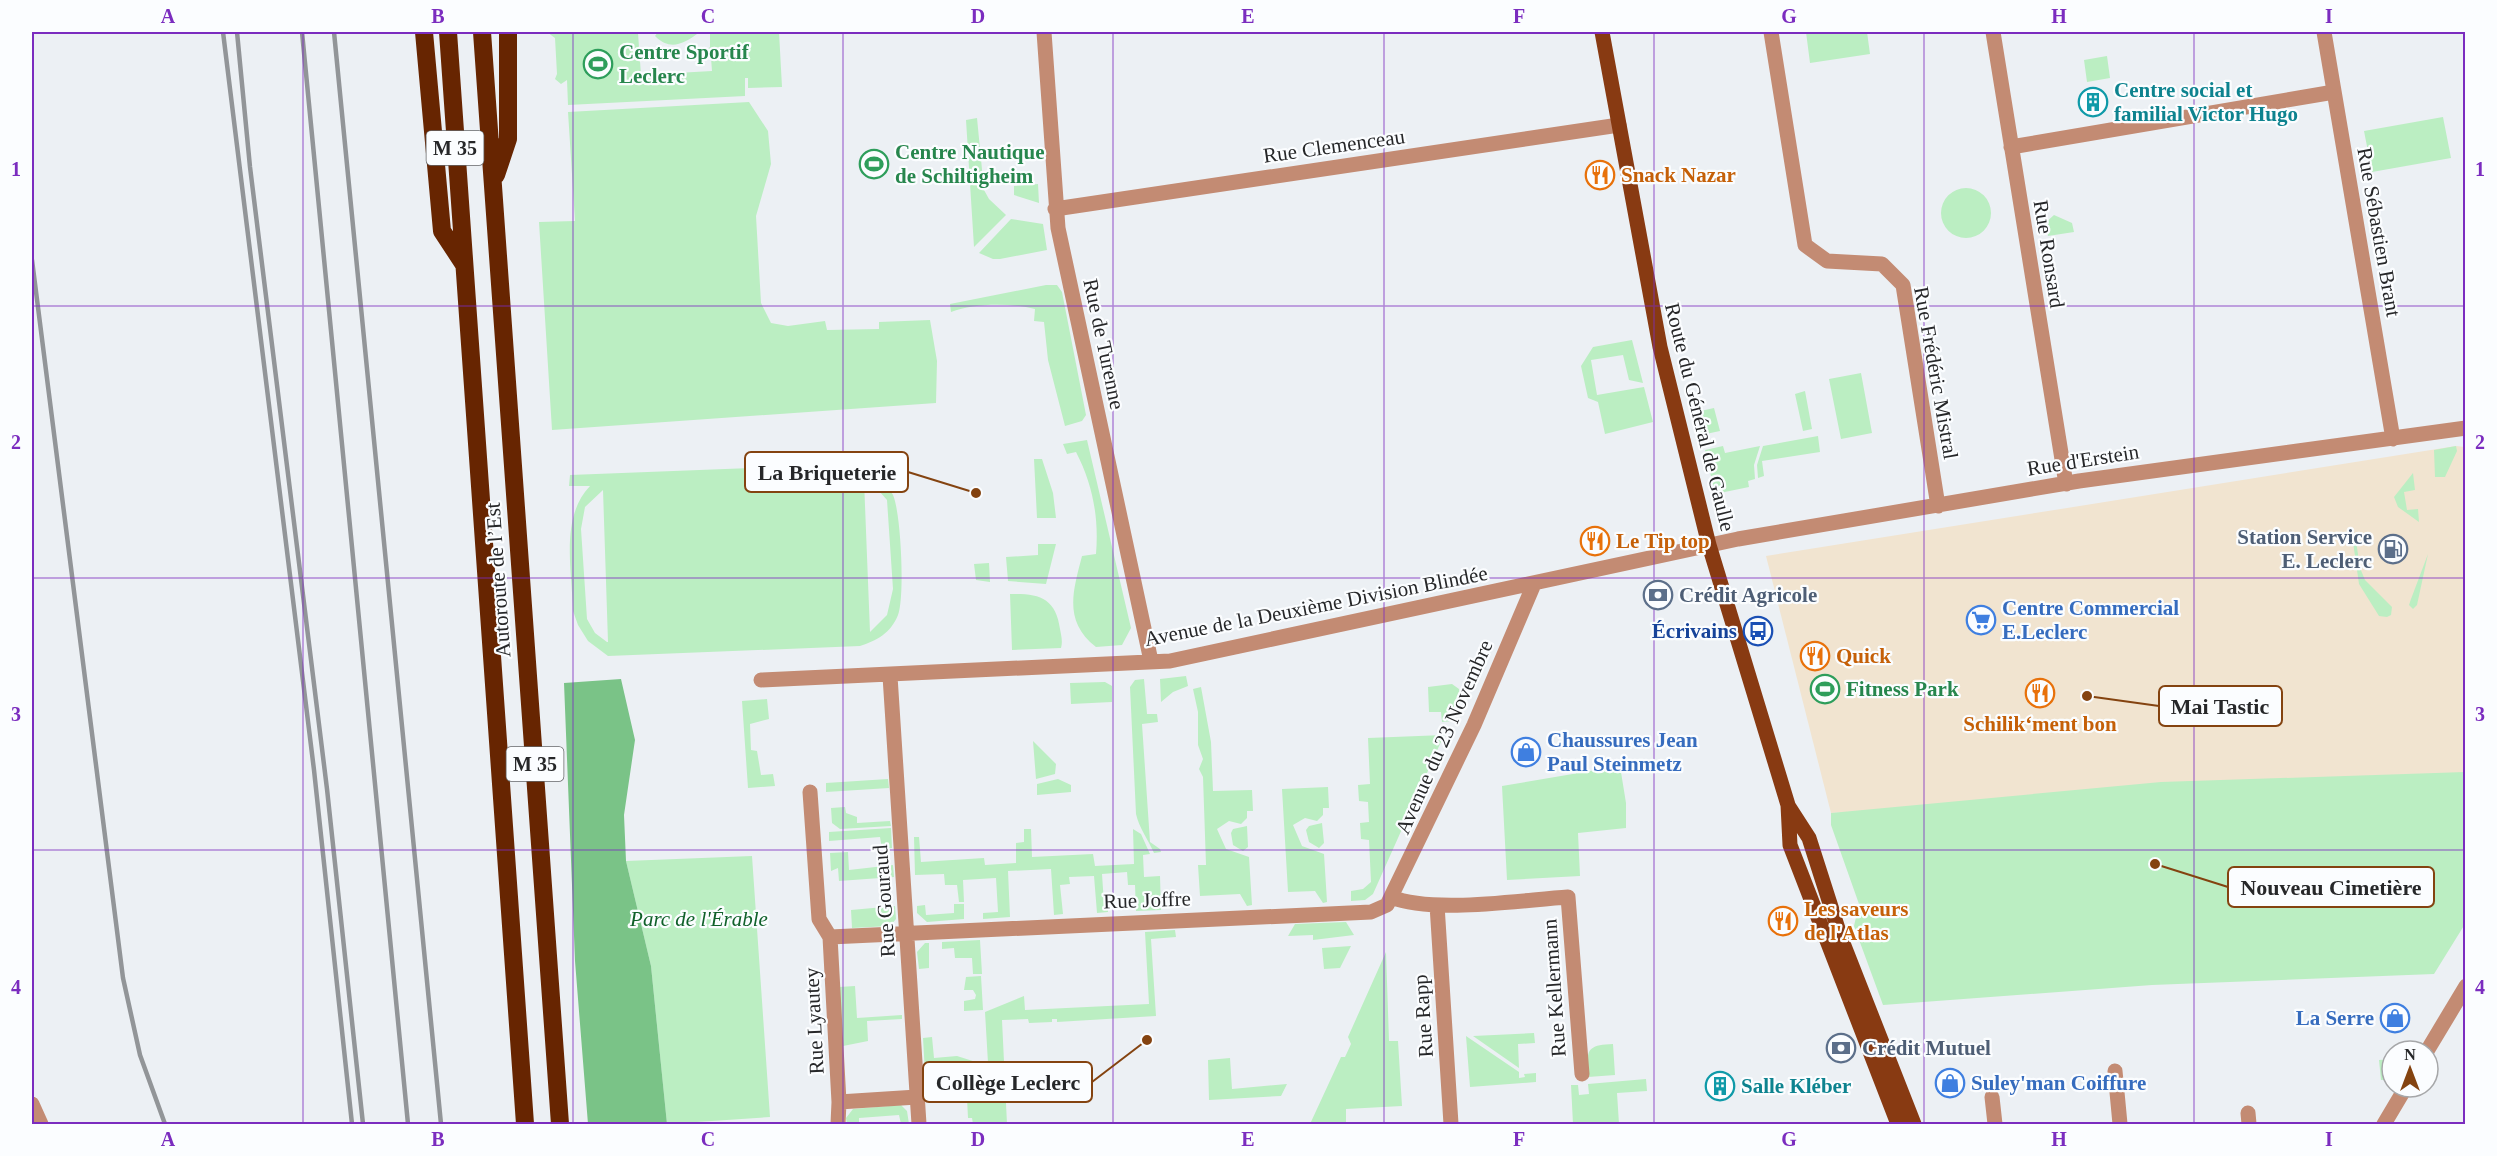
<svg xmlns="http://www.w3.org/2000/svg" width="2497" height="1156" viewBox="0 0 2497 1156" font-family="'Times New Roman',serif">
  <rect width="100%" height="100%" fill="#ecf0f4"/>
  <path fill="#f1e4d0" d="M2456 446 2465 447V774L1831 813 1766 556Z"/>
  <path fill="#bbeec2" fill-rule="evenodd" d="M547 32H652L638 33 641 75 712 71 711 58 704 53 710 47V32H779L782 87 748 88V78H745V96L568 105 567 80 561 84 555 79 557 74 555 38Z
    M658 32H697V34C683 44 670 51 655 36Z
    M1806 32H1867L1870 54 1810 63Z
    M2107 56 2110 78 2087 82 2084 60Z
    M749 102 768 131 771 164 756 216 761 303 771 323 788 326 825 321 827 330 879 329V322L930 320 937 361 936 403 552 430 539 222 575 221 568 112Z
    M2443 117 2451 158 2372 172 2364 131Z
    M977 118 984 190 989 199 1006 215 974 247 966 120Z
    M1038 184 1039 203 1014 195V186Z
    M1941 213a25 25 0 1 1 50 0a25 25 0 1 1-50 0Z
    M2054 215 2072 223 2074 232 2048 236 2045 223Z
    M1011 219 1043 224 1047 250 1000 259H993L979 253Z
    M1046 285H1057L1062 292 1086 415 1082 421 1065 426 1048 360 1044 322 1034 321 1035 309C1010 303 975 303 951 312L950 304Z
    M1632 340 1643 383 1629 380 1623 355 1591 360 1597 395 1644 387 1653 422 1605 434 1598 402 1588 398 1581 366 1593 347Z
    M1861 373 1872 433 1841 439 1829 379Z
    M1805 391 1812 429 1803 431 1795 394Z
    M1714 408 1720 431 1701 435 1696 412Z
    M1818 436 1820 452 1762 461 1764 476 1758 478 1757 465 1763 446Z
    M1087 440 1131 628 1122 645 1096 647C1063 621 1073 591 1082 556L1096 554C1099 518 1093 485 1076 452L1067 454 1063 444Z
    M1723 446 1725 453 1760 446 1754 465 1755 479 1748 481 1749 487 1715 494 1705 450Z
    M2456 446 2457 451 2445 477H2435L2434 450Z
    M1034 459H1042L1053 493 1056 518H1037Z
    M901 462V473L874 474C881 480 889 487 893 495 901 513 905 597 898 615 891 633 876 641 860 646L608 656 588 641 578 625 573 611C572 570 560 517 590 486H569L570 475ZM864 480 872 483 887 500 893 589 887 615 870 632ZM603 490 608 642H607L595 633 587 619 581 529 585 507Z
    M2413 473 2415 490 2404 492 2407 510 2418 509 2419 522 2398 507 2394 497Z
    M2356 541 2360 568 2365 580 2392 607 2391 615 2387 617 2379 616 2359 584 2353 542Z
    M1038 544H1056L1046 584 1008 581 1006 557 1038 555Z
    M2428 554 2417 605 2413 609 2409 605 2411 599Z
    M989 563 990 582 976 580 974 564Z
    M1010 594C1039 593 1056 598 1060 629 1061 635 1063 641 1061 648L1012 650Z
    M1186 676 1188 686 1173 692 1161 702 1160 679Z
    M1144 679 1147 714H1157L1158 722 1142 724 1150 842 1160 849 1161 852 1154 853C1148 839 1139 828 1136 814L1130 687 1135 680Z
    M1105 682 1112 686V702L1071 704 1070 683Z
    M1452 684 1459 689 1462 698 1452 721 1442 722 1441 712H1429L1428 687Z
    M1201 687 1211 742 1213 791 1252 790 1253 811H1247V818L1241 824 1229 821 1217 829 1226 849 1249 857 1252 905 1247 906 1240 894 1200 896 1198 865H1206L1203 777 1199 769 1203 759 1198 745V712L1193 689Z
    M767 699 769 719 750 724 751 750 757 751 761 775 773 774 775 786 748 788 742 701Z
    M1444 735 1373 894 1365 900 1351 901V891L1363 889 1371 882 1369 840 1361 839 1360 823 1369 822 1368 802 1359 801 1358 785 1370 784 1368 738Z
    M1033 741 1056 764 1055 774 1036 779Z
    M1620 766 1626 803V828L1578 833 1580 876 1507 880 1502 786Z
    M2465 772V924L2434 974 2152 985 1883 1005 1854 926 1859 904 1831 825V813L2161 782Z
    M888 779 889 788 826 792V783Z
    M1058 779 1071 785V792L1037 795V784Z
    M1328 787 1329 808H1323V815L1317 821 1305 818 1293 825 1302 846 1324 854 1327 902 1323 903 1315 891 1288 892 1282 789Z
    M845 807 846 813 857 817V823L890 821 891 826 840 829 832 823 831 808Z
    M1322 823 1324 843 1319 848 1309 842 1306 830 1309 826Z
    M1247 826 1248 847 1243 851 1233 845 1231 833 1233 829Z
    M891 828 892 848 882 849 880 837 829 841V832Z
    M1024 829H1031L1032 857 1093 854 1095 866 1134 864 1133 829 1141 834 1150 854 1143 855 1144 877 1160 876 1161 910 1136 911 1135 885H1128L1127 872 1102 874 1104 904H1108V912L1097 913 1094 876 1069 877 1070 884 1060 885 1063 914 1054 915 1051 869 1008 871 1010 917 983 919V913L998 912 996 878 963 880 964 902H959L957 885H945L944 874 915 875 914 837H919L921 862 984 858 985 865 1016 863V843L1024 842Z
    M848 852 849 870 893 865 894 877 839 881 838 868 831 871 830 853Z
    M752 856 770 1117 667 1124 651 966 626 861Z
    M954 904H964V919L927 922 917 913V906L925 905 926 915 954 913Z
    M895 906 896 919 890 926 852 928 851 910Z
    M1346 922 1354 935 1313 940V935L1288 936 1295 924Z
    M1175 930 1176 937 1151 939 1156 1016 1057 1022V1019H1052V1022L1029 1023 1028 1019 1002 1020 1007 1124H973L972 1118H968L967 1098H970V1088L926 1091 923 1038 932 1037 934 1058 957 1056 979 1063H988L985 1012 1024 996 1025 1010 1149 1004 1145 932Z
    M980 940 982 974H973L972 958H955L954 948 942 949V942Z
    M925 943H929V968L919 969 917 952Z
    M1351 946 1340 968 1324 969 1322 948Z
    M1386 952 1389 1041H1398L1402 1106 1346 1109V1122L1310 1124 1341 1057H1345L1351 1044 1348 1037Z
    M981 976 983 1010 964 1011V1001L975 999 976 995 973 990H964L966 977Z
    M855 986 857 1018 902 1015V1019L867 1021 868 1041 843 1046 839 987Z
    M1534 1033 1535 1043 1518 1044 1519 1068 1473 1036Z
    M1466 1036 1519 1072V1078L1525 1077 1524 1074 1536 1073V1082L1470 1087Z
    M1613 1044 1615 1075 1588 1077C1587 1051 1585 1045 1613 1044Z
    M1230 1058 1232 1089 1287 1084 1281 1096 1209 1100 1208 1060Z
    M2392 1059V1079L2381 1080 2379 1060Z
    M1646 1079 1647 1091 1617 1093 1619 1124H1573L1571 1085H1578L1579 1095 1589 1094 1588 1084Z
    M901 1105 907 1111 909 1124H901L899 1115 859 1118V1124H847L846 1118 853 1109Z"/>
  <path fill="#7ac387" d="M621 679 635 740 624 815 626 861 651 966 667 1124H588L575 961 564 683Z"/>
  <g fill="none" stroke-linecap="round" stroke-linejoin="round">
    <path stroke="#c38b73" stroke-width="15" d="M1044 32 1058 228 1151 661
      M1771 32 1805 245 1827 261 1882 264 1903 285 1938 506
      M1993 32 2066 484
      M2324 32 2393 439
      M2011 147 2334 92
      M1055 209 1619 125
      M890 676 919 1124
      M761 680 1170 661 1738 539 2079 481 2466 428
      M810 792 819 919 830 937
      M1391 897C1433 914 1521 900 1568 897L1582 1074
      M1437 905 1451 1124
      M2427 1051 2466 986
      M2115 1071 2120 1124
      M917 1097 839 1102 830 937 1371 912 1387 905 1474 725 1534 584
      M1992 1097 1995 1124
      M32 1104 41 1124
      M2248 1113 2249 1124
      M838 1124 839 1102
      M2384 1124 2406 1087"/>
    <path stroke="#883a12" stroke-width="15" d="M1602 32 1660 347 1709 545 1788 805 1790 845 1898 1124
      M1789 807 1809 838 1841 938 1914 1124"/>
    <path stroke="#672501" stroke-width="18" d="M424 32 442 231 463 263
      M448 32 525 1124
      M482 32 560 1124
      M496 175 508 139V32"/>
    <path stroke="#929598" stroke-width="4.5" d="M223 32 314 770 352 1124
      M237 32 250 167 327 789 363 1124
      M302 32 408 1124
      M334 32 441 1124
      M32 260 123 978 140 1055 165 1124"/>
  </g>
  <path fill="none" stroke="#7b2cbf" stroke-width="1.5" stroke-opacity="0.55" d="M303 32V1124M573 32V1124M843 32V1124M1113 32V1124M1384 32V1124M1654 32V1124M1924 32V1124M2194 32V1124M32 306H2466M32 578H2466M32 850H2466"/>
  <defs>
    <g id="stadium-ring" transform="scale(1.5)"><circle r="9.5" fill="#fbfdff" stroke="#2e9e5b" stroke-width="1.5"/><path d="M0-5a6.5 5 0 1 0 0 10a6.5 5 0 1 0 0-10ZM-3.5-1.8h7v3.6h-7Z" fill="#2e9e5b"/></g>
    <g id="building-ring" transform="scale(1.5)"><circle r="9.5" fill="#fbfdff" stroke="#0f9aa8" stroke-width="1.5"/><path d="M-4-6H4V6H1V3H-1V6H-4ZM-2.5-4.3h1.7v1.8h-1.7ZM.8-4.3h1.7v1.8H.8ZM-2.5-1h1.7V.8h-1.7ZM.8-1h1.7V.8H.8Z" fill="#0f9aa8"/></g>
    <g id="restaurant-ring" transform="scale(1.5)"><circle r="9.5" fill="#fbfdff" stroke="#e8710a" stroke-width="1.5"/><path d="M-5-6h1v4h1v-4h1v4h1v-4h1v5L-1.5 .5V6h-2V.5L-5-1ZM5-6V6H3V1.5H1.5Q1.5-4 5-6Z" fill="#e8710a"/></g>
    <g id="fuel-ring" transform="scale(1.5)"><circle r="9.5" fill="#fbfdff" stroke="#5c6f8a" stroke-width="1.5"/><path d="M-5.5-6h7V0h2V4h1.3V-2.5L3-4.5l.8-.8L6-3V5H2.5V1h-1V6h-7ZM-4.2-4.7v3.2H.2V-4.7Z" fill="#5c6f8a"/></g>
    <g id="bank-ring" transform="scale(1.5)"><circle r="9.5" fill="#fbfdff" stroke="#5c6f8a" stroke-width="1.5"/><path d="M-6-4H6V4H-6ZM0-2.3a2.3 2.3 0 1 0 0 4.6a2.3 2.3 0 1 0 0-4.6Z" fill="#5c6f8a"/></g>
    <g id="supermarket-ring" transform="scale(1.5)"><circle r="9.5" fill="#fbfdff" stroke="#3f7fe0" stroke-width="1.5"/><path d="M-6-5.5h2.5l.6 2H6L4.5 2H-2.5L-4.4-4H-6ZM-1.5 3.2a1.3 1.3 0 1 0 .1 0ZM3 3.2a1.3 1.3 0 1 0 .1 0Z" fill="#3f7fe0"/></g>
    <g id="bus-ring" transform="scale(1.5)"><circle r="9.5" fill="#fbfdff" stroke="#1a4fb4" stroke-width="1.5"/><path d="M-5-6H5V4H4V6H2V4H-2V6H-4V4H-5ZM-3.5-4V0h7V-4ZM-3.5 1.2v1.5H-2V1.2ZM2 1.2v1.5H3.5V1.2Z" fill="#1a4fb4"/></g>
    <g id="shop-ring" transform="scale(1.5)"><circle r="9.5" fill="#fbfdff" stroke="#3f7fe0" stroke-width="1.5"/><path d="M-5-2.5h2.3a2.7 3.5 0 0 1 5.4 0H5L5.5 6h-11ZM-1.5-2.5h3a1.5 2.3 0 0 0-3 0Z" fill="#3f7fe0"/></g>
  </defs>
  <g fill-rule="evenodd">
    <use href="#stadium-ring" x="598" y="64"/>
    <use href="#building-ring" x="2093" y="102"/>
    <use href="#stadium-ring" x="874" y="164"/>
    <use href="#restaurant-ring" x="1600" y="175"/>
    <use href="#restaurant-ring" x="1595" y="541"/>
    <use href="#fuel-ring" x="2393" y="549"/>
    <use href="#bank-ring" x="1658" y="595"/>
    <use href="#supermarket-ring" x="1981" y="620"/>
    <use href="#bus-ring" x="1758" y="631"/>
    <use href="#restaurant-ring" x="1815" y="656"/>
    <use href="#stadium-ring" x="1825" y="689"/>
    <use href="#restaurant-ring" x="2040" y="693"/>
    <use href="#shop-ring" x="1526" y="752"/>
    <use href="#restaurant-ring" x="1783" y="921"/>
    <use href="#shop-ring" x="2395" y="1018"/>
    <use href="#bank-ring" x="1841" y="1048"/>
    <use href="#shop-ring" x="1950" y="1083"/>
    <use href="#building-ring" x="1720" y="1086"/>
  </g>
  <g text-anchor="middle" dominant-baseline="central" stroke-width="4.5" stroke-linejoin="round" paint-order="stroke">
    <g fill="#fbfdff" stroke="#666769" stroke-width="1.5">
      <rect x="426.5" y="131" width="57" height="34" rx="4.5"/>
      <rect x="506.5" y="747" width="57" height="34" rx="4.5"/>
    </g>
    <g font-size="20" font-weight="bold" fill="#262729">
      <text x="455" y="148">M 35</text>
      <text x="535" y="764">M 35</text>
    </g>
    <g font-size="21" font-weight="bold" fill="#27864d" stroke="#fbfdff" text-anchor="start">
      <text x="619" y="52">Centre Sportif<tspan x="619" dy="24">Leclerc</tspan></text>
      <text x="895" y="152">Centre Nautique<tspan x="895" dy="24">de Schiltigheim</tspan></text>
      <text x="1846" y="689">Fitness Park</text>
    </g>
    <g font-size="21" font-weight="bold" fill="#0d838f" stroke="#fbfdff" text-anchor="start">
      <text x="2114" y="90">Centre social et<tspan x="2114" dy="24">familial Victor Hugo</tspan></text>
      <text x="1741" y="1086">Salle Kléber</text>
    </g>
    <g font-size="21" fill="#262729" stroke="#fbfdff">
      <text transform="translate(1334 146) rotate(-8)">Rue Clemenceau</text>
      <text transform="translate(2379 232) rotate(80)">Rue Sébastien Brant</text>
      <text transform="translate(2049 254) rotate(81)">Rue Ronsard</text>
      <text transform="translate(1104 344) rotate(78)">Rue de Turenne</text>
      <text transform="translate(1936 373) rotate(80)">Rue Frédéric Mistral</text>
      <text transform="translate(1700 417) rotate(76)">Route du Général de Gaulle</text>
      <text transform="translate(2083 460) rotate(-9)">Rue d'Erstein</text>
      <text transform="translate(498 580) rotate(-94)">Autoroute de l’Est</text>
      <text transform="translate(1316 606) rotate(-11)">Avenue de la Deuxième Division Blindée</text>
      <text transform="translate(1444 737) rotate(-66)">Avenue du 23 Novembre</text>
      <text transform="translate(1147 900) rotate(-2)">Rue Joffre</text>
      <text transform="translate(884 901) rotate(-94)">Rue Gouraud</text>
      <text transform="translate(1554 988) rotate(-94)">Rue Kellermann</text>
      <text transform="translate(1423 1016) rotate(-94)">Rue Rapp</text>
      <text transform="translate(814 1021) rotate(-93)">Rue Lyautey</text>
    </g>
    <g font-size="21" font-weight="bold" fill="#c56008" stroke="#fbfdff" text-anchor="start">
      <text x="1621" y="175">Snack Nazar</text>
      <text x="1616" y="541">Le Tip top</text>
      <text x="1836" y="656">Quick</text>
      <text x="2040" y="724" text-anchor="middle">Schilik‘ment bon</text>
      <text x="1804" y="909">Les saveurs<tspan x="1804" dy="24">de l'Atlas</tspan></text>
    </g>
    <g font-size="21" font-weight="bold" fill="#4e5e75" stroke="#fbfdff" text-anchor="start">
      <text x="2372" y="537" text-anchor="end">Station Service<tspan x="2372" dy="24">E. Leclerc</tspan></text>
      <text x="1679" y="595">Crédit Agricole</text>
      <text x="1862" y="1048">Crédit Mutuel</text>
    </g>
    <g font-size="21" font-weight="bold" fill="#366cbe" stroke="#fbfdff" text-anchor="start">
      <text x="2002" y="608">Centre Commercial<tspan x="2002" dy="24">E.Leclerc</tspan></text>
      <text x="1547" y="740">Chaussures Jean<tspan x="1547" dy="24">Paul Steinmetz</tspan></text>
      <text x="2374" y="1018" text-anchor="end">La Serre</text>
      <text x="1971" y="1083">Suley'man Coiffure</text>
    </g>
    <g font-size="21" font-weight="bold" fill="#164399" stroke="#fbfdff" text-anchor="end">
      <text x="1737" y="631">Écrivains</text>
    </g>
    <g font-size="21" font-style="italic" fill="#10612a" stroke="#fbfdff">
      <text x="699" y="919">Parc de l'Érable</text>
    </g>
  </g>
  <path fill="none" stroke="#844310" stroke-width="2" d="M976 493L908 472M2087 696L2159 706M2155 864L2228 887M1147 1040L1092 1082"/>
  <g fill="#844310" stroke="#fbfdff" stroke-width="2">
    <circle cx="976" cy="493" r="6"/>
    <circle cx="2087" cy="696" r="6"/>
    <circle cx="2155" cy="864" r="6"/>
    <circle cx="1147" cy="1040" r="6"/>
  </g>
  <g fill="#fbfdff" stroke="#844310" stroke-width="2">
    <rect x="745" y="452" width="163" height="40" rx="6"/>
    <rect x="2159" y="686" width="123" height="40" rx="6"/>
    <rect x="2228" y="867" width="206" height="40" rx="6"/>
    <rect x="923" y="1062" width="169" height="40" rx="6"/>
  </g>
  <g font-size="22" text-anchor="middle" font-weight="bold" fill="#262729">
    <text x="827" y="480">La Briqueterie</text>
    <text x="2220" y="714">Mai Tastic</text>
    <text x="2331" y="895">Nouveau Cimetière</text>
    <text x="1008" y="1090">Collège Leclerc</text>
  </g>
  <rect width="2497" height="1156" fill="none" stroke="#fbfdff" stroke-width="66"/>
  <g transform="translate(2410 1069)"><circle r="28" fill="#fbfdff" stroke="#a6a7a9" stroke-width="1.5"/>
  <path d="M0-4.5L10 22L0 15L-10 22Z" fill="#844310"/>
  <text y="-9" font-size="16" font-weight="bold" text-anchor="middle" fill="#262729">N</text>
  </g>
  <rect x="33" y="33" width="2431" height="1090" fill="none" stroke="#7b2cbf" stroke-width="2"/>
  <g font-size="20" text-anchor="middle" font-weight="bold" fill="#7b2cbf">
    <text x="168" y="23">A</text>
    <text x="438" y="23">B</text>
    <text x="708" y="23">C</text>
    <text x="978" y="23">D</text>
    <text x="1248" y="23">E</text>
    <text x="1519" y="23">F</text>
    <text x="1789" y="23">G</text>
    <text x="2059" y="23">H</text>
    <text x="2329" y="23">I</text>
    <text x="16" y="176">1</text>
    <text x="2480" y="176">1</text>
    <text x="16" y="449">2</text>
    <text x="2480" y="449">2</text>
    <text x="16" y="721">3</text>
    <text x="2480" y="721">3</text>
    <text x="16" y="994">4</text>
    <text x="2480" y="994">4</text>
    <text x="168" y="1146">A</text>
    <text x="438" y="1146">B</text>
    <text x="708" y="1146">C</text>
    <text x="978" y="1146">D</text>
    <text x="1248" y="1146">E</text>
    <text x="1519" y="1146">F</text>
    <text x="1789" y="1146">G</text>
    <text x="2059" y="1146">H</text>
    <text x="2329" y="1146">I</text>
  </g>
</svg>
